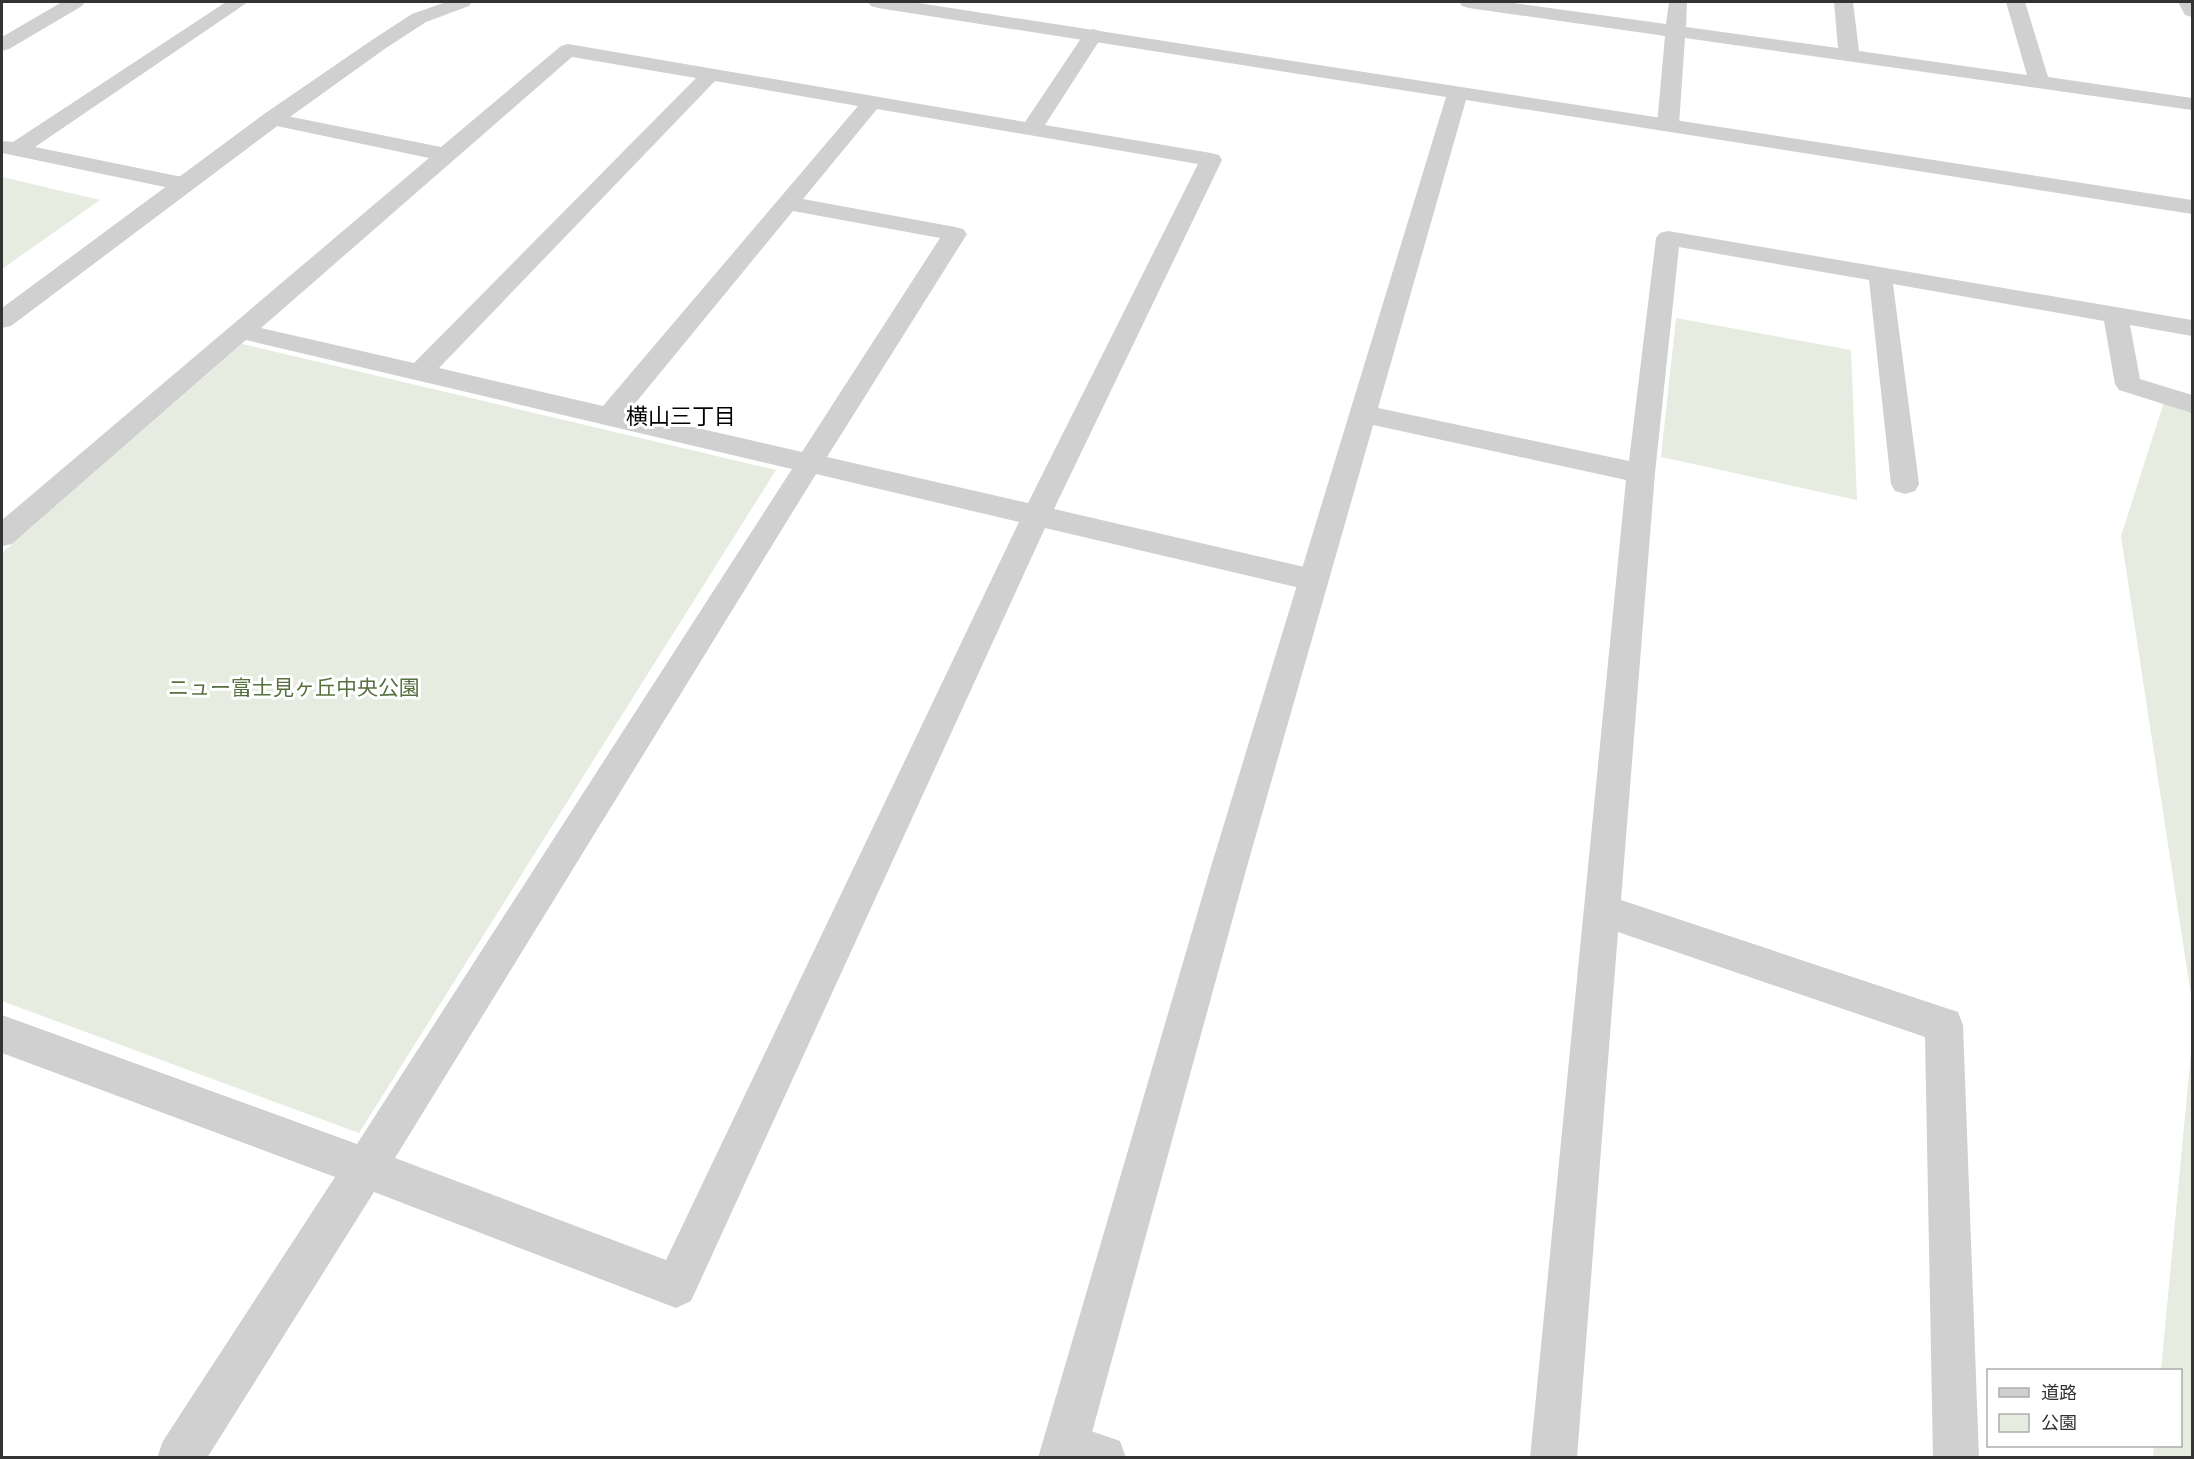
<svg xmlns="http://www.w3.org/2000/svg" width="2194" height="1459" viewBox="0 0 2194 1459" font-family="'Golos Text','Noto Sans JP',sans-serif">
  <rect width="100%" height="100%" fill="#fff"/>
  <path fill="#e6ecdf" d="M2 177 100 200 2 269Z
    M1676 318 1851 350 1857 500 1661 457Z
    M242 344 776 470 359 1133 2 1001V553Z
    M2164 402 2192 404V1002L2121 536Z
    M2192 1042V1457H2153L2154 1446H2180V1370H2161Z"/>
  <g fill="none" stroke-linecap="round" stroke-linejoin="round">
    <path fill="#d0d0d0" fill-rule="evenodd" d="M62 2H85L82 6 9 49 2 51V37Z
      M226 2H248L35 147 192 179 195 184 192 189 184 191 2 153V141L13 142Z
      M1459 2H1506L1666 24 1669 2H1687L1686 27 1838 48 1834 2H1853L1859 51 2027 75 2006 2H2025L2048 77 2192 98V110L1685 38 1679 125 1676 130 1668 131 1660 130 1657 125 1665 36 1469 8 1462 6Z
      M2178 2H2192V17L2185 15Z
      M1093 29 1100 31 1103 35 1045 125 1211 153 1219 155 1222 160 1054 509 1313 569 1324 572 1328 580 1324 588 1313 591 1045 528 691 1301 676 1308 374 1192 207 1458H157L163 1441 335 1177 2 1053V1015L357 1144 792 469 246 340 12 544 2 546V520L429 158 272 125 264 124 261 119 264 114 272 113 441 147 561 46 568 44 1025 122 1086 31ZM572 57 696 78 414 363 261 328ZM715 81 858 106 603 406 439 368ZM877 109 1198 164 1028 503 827 457 967 234 963 229 955 227 803 199ZM793 211 940 238 802 452 628 412ZM816 474 1019 522 666 1260 395 1158Z
      M1668 231 2192 320V336L2130 325 2140 379 2192 395V413L2119 390 2115 384 2104 321 1893 284 1919 484 1915 491 1905 494 1895 491 1891 484 1869 280 1679 247 1655 473 1621 900 1958 1012 1963 1025 1979 1458H1933L1925 1037 1618 932 1577 1458H1530L1626 480 1364 423 1354 420 1351 414 1354 408 1364 405 1629 461 1656 238 1660 233Z
      M1065 1422 1120 1441 1126 1458H1047L1042 1445 1048 1428Z"/>
    <path fill="#d0d0d0" fill-rule="evenodd" d="M446 2H472L469 6 426 22 386 48 280 124 11 326 2 328V308L264 114 372 40 412 14Z
      M868 2H912L2192 200V214L1466 100 1246 870 1085 1458H1038L1210 870 1446 97 878 8 871 6Z"/>
  </g>
  <g text-anchor="middle" dominant-baseline="central" stroke-width="6" stroke-linejoin="round" paint-order="stroke">
    <g font-size="21" fill="#56703f" stroke="#fff">
      <text x="294" y="687">ニュー富士見ヶ丘中央公園</text>
    </g>
    <g font-size="22" fill="#000" stroke="#fff">
      <text x="681" y="415">横山三丁目</text>
    </g>
  </g>
  <rect width="2194" height="1459" fill="none" stroke="#333333" stroke-width="6"/>
  <rect x="1987" y="1369" width="195" height="78" fill="#ffffff" stroke="#adadad" stroke-width="1.5"/>
  <rect x="1999" y="1388" width="30" height="9" fill="#d0d0d0" stroke="#adadad" stroke-width="1.5"/>
  <text x="2041" y="1399" font-size="18" fill="#333333">道路</text>
  <rect x="1999" y="1414" width="30" height="18" fill="#e6ecdf" stroke="#adadad" stroke-width="1.5"/>
  <text x="2041" y="1429" font-size="18" fill="#333333">公園</text>
</svg>
